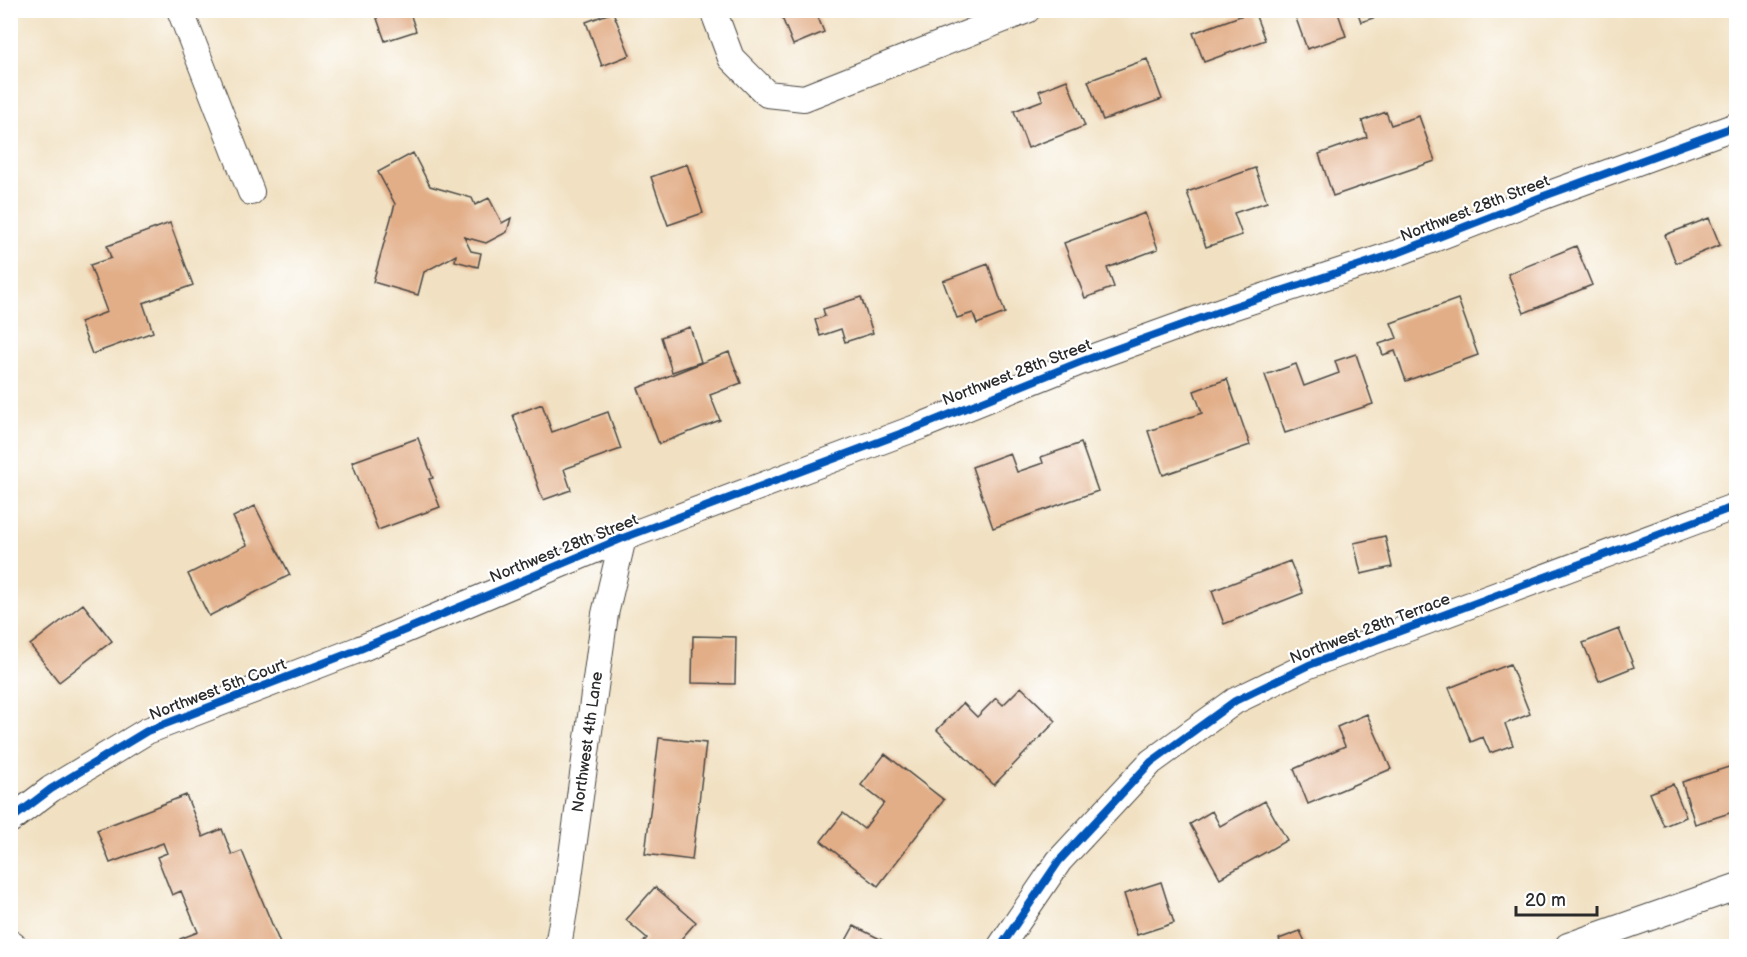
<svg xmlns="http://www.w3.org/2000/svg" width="1747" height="957" viewBox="0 0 1747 957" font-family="'Balsamiq Sans',sans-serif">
  <rect width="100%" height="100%" fill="#fff"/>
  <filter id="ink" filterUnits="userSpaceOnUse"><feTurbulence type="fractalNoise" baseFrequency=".0167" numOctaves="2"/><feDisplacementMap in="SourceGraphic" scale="12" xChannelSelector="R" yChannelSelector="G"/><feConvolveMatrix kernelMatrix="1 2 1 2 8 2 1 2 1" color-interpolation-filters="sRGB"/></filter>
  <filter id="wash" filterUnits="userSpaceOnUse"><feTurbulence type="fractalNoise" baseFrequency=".008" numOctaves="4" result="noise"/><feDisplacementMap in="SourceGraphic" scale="24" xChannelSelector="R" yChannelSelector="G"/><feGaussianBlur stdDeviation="1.35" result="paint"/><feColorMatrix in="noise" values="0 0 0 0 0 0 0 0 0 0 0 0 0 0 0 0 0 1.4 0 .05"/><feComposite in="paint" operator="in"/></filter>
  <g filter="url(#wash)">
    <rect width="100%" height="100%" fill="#f1e1c2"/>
    <g id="blocks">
      <path fill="#e2ae88" d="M374 10H409L416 31 385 41Z
        M779 10H815L824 32 793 45Z
        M1293 10H1337L1346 36 1307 49Z
        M1357 10H1394V11L1361 22Z
        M1254 11 1265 40 1204 62 1193 33Z
        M613 12 630 55 602 66 586 22Z
        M1147 59 1162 99 1103 120 1088 81Z
        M1067 80 1085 126 1028 148 1014 111 1043 100 1039 91Z
        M1386 112 1391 125 1419 116 1435 161 1333 196 1319 154 1367 137 1362 121Z
        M413 153 430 186 472 198 475 205 489 198 502 223 511 218 507 232 486 243 464 237 471 251 481 253 478 267 455 261 456 255 424 272 418 295 373 282 395 204 378 172Z
        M687 164 703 213 668 225 651 177Z
        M1255 168 1267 202 1234 213 1242 235 1206 247 1187 192Z
        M1145 213 1158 249 1107 268 1114 287 1085 298 1064 243Z
        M1709 218 1720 245 1676 263 1665 235Z
        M170 223 193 285 143 303 153 332 92 354 80 322 107 312 90 265 111 258 107 246Z
        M1576 246 1592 285 1524 313 1508 274Z
        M988 264 1005 313 977 324 973 313 957 318 943 281Z
        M861 297 873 333 845 342 841 329 820 336 815 320 825 316 823 309Z
        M1458 299 1478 355 1406 381 1395 351 1383 355 1379 344 1397 338 1391 323Z
        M690 327 701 362 672 372 661 337Z
        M729 352 741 383 710 395 720 420 659 444 638 388Z
        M1356 354 1373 404 1285 433 1265 375 1296 364 1304 386 1339 373 1335 361Z
        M1227 379 1250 445 1163 475 1148 431 1202 413 1194 391Z
        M542 404 552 432 608 412 621 449 564 469 571 490 543 500 513 415Z
        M418 438 433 478 429 479 440 507 378 530 352 462Z
        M1081 443 1098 491 993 528 972 467 1010 453 1017 472 1043 463 1041 457Z
        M255 506 290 575 209 616 188 574 247 545 233 517Z
        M1385 536 1392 567 1361 574 1354 543Z
        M1290 561 1303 593 1224 624 1212 591Z
        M83 604 112 641 59 682 30 645Z
        M1619 629 1634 667 1599 681 1583 643Z
        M693 636 736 637 735 684 692 683Z
        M1510 664 1530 714 1505 724 1513 745 1490 753 1483 737 1471 742 1449 688Z
        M1021 687 1056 721 994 785 937 730 963 703 977 717 996 698 1003 705Z
        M1367 714 1391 769 1308 804 1294 769 1345 746 1337 727Z
        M659 738 706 743 692 860 645 854Z
        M885 754 944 800 878 886 821 841 843 813 864 829 884 803 861 785Z
        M1735 765 1736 811 1695 824 1682 782Z
        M1673 784 1686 817 1664 826 1650 793Z
        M186 795 203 837 222 829 232 855 242 851 281 946H183L180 939 198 932 181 891 172 895 157 857 167 853 163 843 110 863 97 830Z
        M1265 801 1287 840 1220 878 1190 824 1212 811 1220 826Z
        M1161 882 1174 923 1137 935 1124 894Z
        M655 887 696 922 675 946H640L647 938 626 920Z
        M854 926 894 946H843Z
        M1300 931 1307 946H1282L1279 939Z"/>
    </g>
  </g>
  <g filter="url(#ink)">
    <use href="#blocks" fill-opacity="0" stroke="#494642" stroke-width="1.5"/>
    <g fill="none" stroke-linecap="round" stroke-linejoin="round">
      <g stroke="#494642" stroke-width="28">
        <path id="street" d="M180 10 251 192
          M713 10 731 58 767 94 804 98 1027 10
          M10 820 51 789 147 731 360 649 623 538 921 426 1080 362 1232 307 1400 252 1544 196 1736 126
          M10 943 14 946
          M558 946 566 899 605 614 623 538
          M1001 946 1059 861 1151 762 1235 701 1309 665 1736 506
          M1568 946 1736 887"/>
      </g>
      <use href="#street" stroke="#fff" stroke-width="26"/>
      <g stroke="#fff" stroke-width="11">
        <path id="cycleway" d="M10 820 51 789 147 731 360 649 623 538 921 426 1080 362 1232 307 1400 252 1544 196 1736 126
          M1001 946 1059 861 1151 762 1235 701 1309 665 1736 506"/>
      </g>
      <use href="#cycleway" stroke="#0057b8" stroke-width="8"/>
    </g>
  </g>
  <g text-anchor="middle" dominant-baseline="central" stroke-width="4.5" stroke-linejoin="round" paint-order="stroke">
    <g font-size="16" fill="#2b2b2b" stroke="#fff">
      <text transform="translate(1475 209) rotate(-21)">Northwest 28th Street</text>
      <text transform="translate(1017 373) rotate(-21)">Northwest 28th Street</text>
      <text transform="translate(564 549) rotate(-22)">Northwest 28th Street</text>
      <text transform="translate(1370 629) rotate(-21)">Northwest 28th Terrace</text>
      <text transform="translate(218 690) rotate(-21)">Northwest 5th Court</text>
      <text transform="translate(588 742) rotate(-82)">Northwest 4th Lane</text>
    </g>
  </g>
  <rect width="1747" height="957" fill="none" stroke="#fff" stroke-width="36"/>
  <path d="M1516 906v9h81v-9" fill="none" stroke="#2b2b2b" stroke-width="3"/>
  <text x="1525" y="906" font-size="18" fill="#2b2b2b" stroke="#ffffff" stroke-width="4.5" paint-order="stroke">20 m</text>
</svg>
